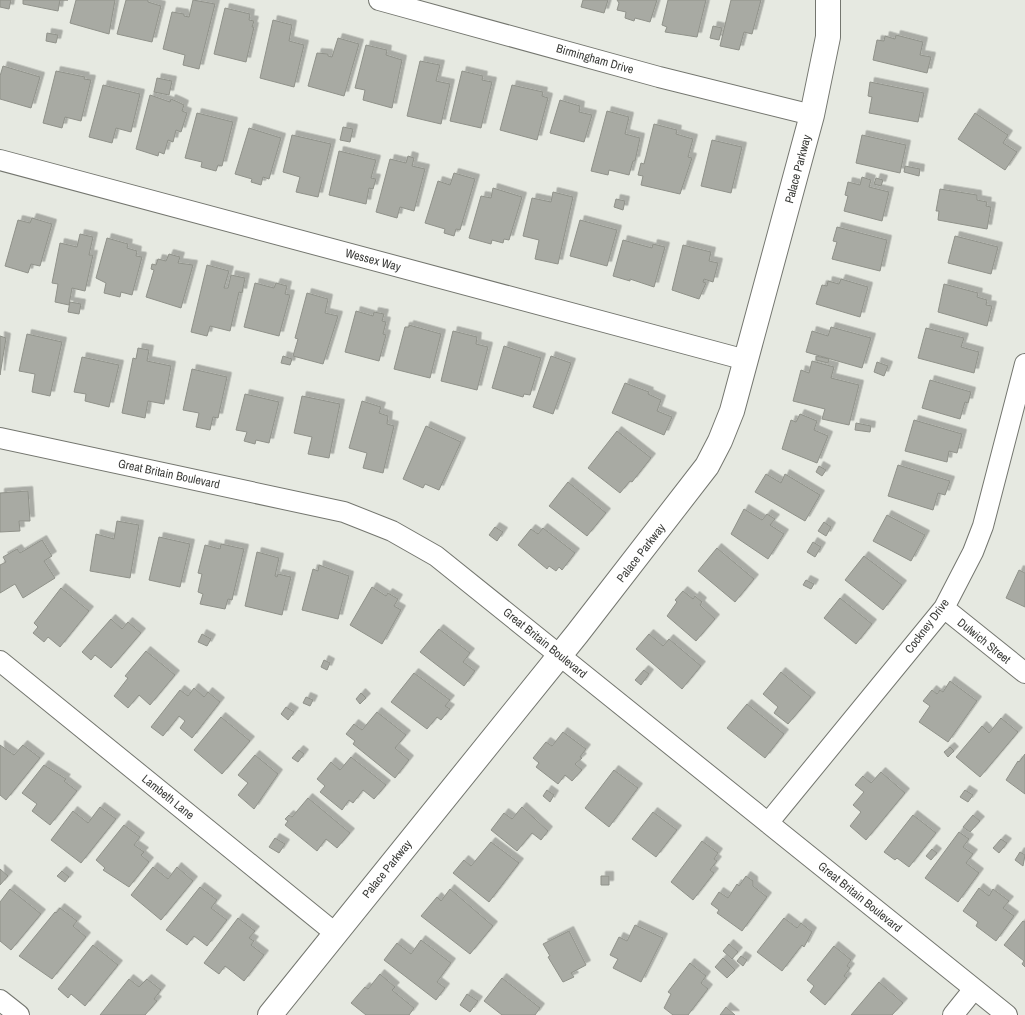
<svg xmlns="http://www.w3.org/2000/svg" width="1025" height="1015" viewBox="0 0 1025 1015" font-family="'Archivo Narrow',sans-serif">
  <defs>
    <filter id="shadow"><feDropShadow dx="4.5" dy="-4.5" stdDeviation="0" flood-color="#0004"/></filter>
  </defs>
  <rect width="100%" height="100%" fill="#e6e9e1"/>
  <path fill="#a8aaa3" stroke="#90928a" filter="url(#shadow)" d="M0 0H11L9 9 0 7Z
    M23 0H68H60L58 11 23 4Z
    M76 0H115L109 34 70 23Z
    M126 0H148V2L161 6 152 42 117 34Z
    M193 0 215 4 199 69 183 65 185 55 163 49 172 12 184 14V16L189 17Z
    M583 0H608L604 13 581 7Z
    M617 0H657L650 22 635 18 634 21 625 18 626 12 617 10 619 3Z
    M668 0H706L697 37 665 32 667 27 662 25Z
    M731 0H761L752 34 744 32 739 50 720 46Z
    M225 8 250 14 249 20 254 21 252 27H254L246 62 214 54Z
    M273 20 292 25 289 41 304 45 294 87 260 78Z
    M713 26 722 28 719 40 710 38Z
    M47 33 58 35 56 43 46 41Z
    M896 35 923 42 920 55 931 57 927 73 873 60 877 40 884 41 885 36 895 39Z
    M338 38 359 44 344 96 308 86 317 53 328 54V56L332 57Z
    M366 45 387 50 386 55 402 60 392 108 363 100 365 90 355 88Z
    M420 61 440 65 436 81 450 84 441 124 407 116Z
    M3 66 40 77 31 108 0 99V76Z
    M56 71 85 77 84 79 91 80 81 121 65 117 62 128 43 123Z
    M462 71 483 76 482 80 492 82 481 128 450 121Z
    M157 78 172 81 169 95 154 92Z
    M870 82 924 93 918 122 869 113 872 97 868 96Z
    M103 85 140 94 131 132 116 128 112 143 89 137Z
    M512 85 543 92 542 96 548 98 537 140 500 130Z
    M150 95 170 102 171 99 178 102 184 105 182 111 187 113 181 132 176 130 173 142 168 140 164 154 159 152 158 156 136 149Z
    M560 100 580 106 579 112 592 115 584 142 550 133Z
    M607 111 629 117 625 134 640 138 635 161H633L629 175 609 170 608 175 591 171Z
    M197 113 233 122 222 166 218 165 216 171 201 167 202 162 185 158Z
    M975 113 1008 135 1003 143 1017 152 1005 170 958 139Z
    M654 124 677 130 676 134 693 139 688 157 692 158 680 194 641 185 643 176 638 175 641 163 644 164Z
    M343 127 353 129 350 142 340 140Z
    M249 128 281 138 269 179 263 177 261 185 251 182 252 179 235 174Z
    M292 135 331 144 318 197 296 192 300 177 283 172Z
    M862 135 906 145 900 173 856 163Z
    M712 140 742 147 731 193 701 186Z
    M339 151 376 160 371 178 376 179 373 189 369 188 366 204 329 195Z
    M408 156 414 158 412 166 425 169 414 211 400 207 397 218 376 212 390 159 406 163Z
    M905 166 920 169 919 176 904 172Z
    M454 173 475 179 460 230 456 229 454 236 444 233 445 229 425 223 438 181 450 185Z
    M862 177 871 180 869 187 889 192 882 221 844 211 848 196 845 195 848 182 860 185Z
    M876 178 883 180 881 186 874 184Z
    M493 188 522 197 509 240 504 239 503 243 492 240 491 244 469 238 481 196 491 198Z
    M940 189 977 195V200L987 202 986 206 991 207 987 229 938 220 939 211H936Z
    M553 192 573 197 558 264 535 259 539 240 523 236 532 198 551 202Z
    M616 199 625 201 623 210 614 207Z
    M32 218 52 224 40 266 31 264 28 273 5 266 18 220 30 223Z
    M580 220 617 230 607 266 570 256Z
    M837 227 887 240 880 271 832 259 837 242 833 241Z
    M80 234 93 237 89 255H93L85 291 72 288 69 305 55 302 58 284 52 283 60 243 77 247Z
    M955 236 998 247 991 274 948 263Z
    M107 238 128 244 127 248 137 251 136 256 142 257 132 295 121 292 120 297 104 293 106 283 96 278Z
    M623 240 652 248 653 244 665 247 654 287 630 279V281L613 276Z
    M683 245 711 252 709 261 718 263 713 282 704 279 703 282 706 283 699 299 672 290Z
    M169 254 180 257 178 263 193 265 181 308 146 297 154 270 151 269 152 264 156 265 158 259 166 261Z
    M207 265 229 271 224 288H228L231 275 245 278 242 293 239 292 230 331 210 326 207 336 191 332Z
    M841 279 868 287 860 317 816 304 822 285 827 286 828 281 839 284Z
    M255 283 274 288 276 283 287 286 285 294 290 295 279 336 244 327Z
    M944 284 978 293 977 297 987 300 986 305 992 306 987 326 938 312Z
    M307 293 328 299 325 313 338 316 323 364 293 356 298 339 295 338Z
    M70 302 81 304 79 314 68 312Z
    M356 311 373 316 374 312 384 314 382 321 386 322 383 334 386 335 379 361 345 352Z
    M409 325 441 334 430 378 394 369 405 327H409Z
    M831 327 871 338 862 368 806 352 812 331 828 336Z
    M926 328 964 338 961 347 979 352 974 373 918 358Z
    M453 331 477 337 476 344 488 347 477 390 441 381Z
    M27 334 62 342 50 396 32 392 35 374 19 371Z
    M0 336 6 338 0 375Z
    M504 346 541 358 530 395 524 394 523 397 492 388Z
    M138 348 149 350 147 361 171 366 164 404 148 401 145 418 122 413 133 358 136 359Z
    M283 356 292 359 290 365 281 363Z
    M551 356 571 363 553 414 533 407Z
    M816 356 829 359 828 363 816 360Z
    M82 357 119 365 109 407 85 401 86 394 74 392Z
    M812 361 834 367 831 378 859 385 849 425 822 419 825 409 793 401 801 370 809 373Z
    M877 362 888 366 884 376 874 372Z
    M192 369 227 377 218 418 213 417 210 430 196 427 199 413 183 410Z
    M930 380 971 392 968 403 965 402 960 419 922 408Z
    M625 383 649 392 648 394 661 400 657 411 672 417 664 435 612 413Z
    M245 394 279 402 269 443 256 440 255 444 244 441 247 432 236 430Z
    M302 396 340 404 329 458 308 454 312 437 294 433Z
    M362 401 381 407 379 413 388 416 387 424 394 426 383 473 363 468 367 453 349 448Z
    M800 414 817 421 814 430 828 436 817 463 782 449 791 420 796 422Z
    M914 420 962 434 957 453 949 451 947 462 905 451Z
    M856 423 871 426 870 432 855 430Z
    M426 426 461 442 439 490 425 484 423 488 403 479Z
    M617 431 651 458 632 482 630 481 620 493 588 468Z
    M898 465 950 481 945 495 938 493 933 510 888 496Z
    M819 466 826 470 822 476 816 472Z
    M766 474 781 483 785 474 820 495 805 521 755 492Z
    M568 482 606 513 587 536 549 506Z
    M28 491 30 521H19L20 531 0 532V493Z
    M744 509 762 520 767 514 775 519 770 525 784 534 768 559 731 534Z
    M887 515 925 535 911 561 873 541Z
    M117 521 139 525 130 578 90 571 96 534 114 539Z
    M824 522 831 527 826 536 818 531Z
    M495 527 503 532 497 541 489 535Z
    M543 528 575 553 562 570 559 567 556 571 549 566 547 569 518 545 531 529 538 534Z
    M159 537 190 544 180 587 149 580Z
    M42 540 52 556 44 561 55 578 23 598 15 584 0 593V565L6 562 3 557 17 549 20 553Z
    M813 542 821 547 815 557 807 552Z
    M221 544 244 549 232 600 228 599 225 609 200 604 203 594 198 592 202 574 198 573 205 545 220 549Z
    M717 548 754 579 735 602 698 571Z
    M257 552 279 558 275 576 277 577 278 574 291 577 282 615 245 606Z
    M864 556 902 585 883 610 845 580Z
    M319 565 349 576 338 619 302 610 313 569 318 571Z
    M1019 570 1025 573V607L1006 598Z
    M806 580 814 584 811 589 803 585Z
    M372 587 386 596 388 593 398 599 394 606 401 610 382 644 350 625Z
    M61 588 89 611 60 647 48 637 44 642 33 633 38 627 34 623Z
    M683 591 693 599 695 596 702 602 700 605 715 619 696 641 667 616 677 602 675 600Z
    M840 598 872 624 856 644 824 618Z
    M111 619 122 629 128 622 141 633 111 668 95 655 91 660 82 652Z
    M439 629 470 653 463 662 475 671 464 686 420 652Z
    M202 634 211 639 207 646 198 642Z
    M649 634 663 646 669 639 701 666 682 689 636 649Z
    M146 651 175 675 150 705 139 695 128 708 114 696 128 678 125 676Z
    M324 660 330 663 327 670 321 667Z
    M644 670 649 674 641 685 635 680Z
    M781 672 811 697 788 724 774 713 778 707 763 694Z
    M414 673 450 700 445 706 450 709 441 720 437 717 427 729 391 702Z
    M950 681 977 701 948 742 919 722 930 706 923 701 932 690 937 694 940 690 943 692Z
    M194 688 204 697 208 692 220 702 192 738 180 728 185 721 179 716 163 736 151 727 180 690 188 696Z
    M361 693 366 698 360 704 356 699Z
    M306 697 313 700 310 706 303 703Z
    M747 704 784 734 765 758 727 728Z
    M286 707 294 712 288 720 281 714Z
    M377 712 406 735 395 748 409 760 395 778 353 744 355 741 346 734 354 724 362 730Z
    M221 717 250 741 222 774 194 750Z
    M1001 718 1018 732 980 777 956 757 982 726 989 733Z
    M563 732 586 749 580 757 582 758 575 764 582 770 572 781 565 775 558 784 536 767 539 763 533 758 546 742 552 746Z
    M0 745 14 755 23 745 40 758 6 800 0 795Z
    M950 747 954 751 948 757 944 752Z
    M299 750 304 754 298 762 292 758Z
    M1025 754V794L1006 780 1018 761 1019 762Z
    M255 755 278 774 254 809 238 795 248 783 238 775Z
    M351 757 386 785 374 799 363 790 353 803 349 800 342 810 320 792 325 786 317 779 331 762 340 770Z
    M44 765 66 779 64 781 77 791 50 825 32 811 37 804 22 793Z
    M614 770 638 788 609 827 585 808Z
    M881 772 905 793 866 840 850 826 861 812 853 805 864 792 855 785 863 776 871 783Z
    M547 790 554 795 550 802 543 796Z
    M965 790 973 795 968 802 960 797Z
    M308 798 350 833 337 848 326 839 317 851 285 825 288 821 285 819 289 815 292 817Z
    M100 807 116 819 81 863 51 840 73 811 88 823Z
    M522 807 548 831 541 840 532 833 517 851 491 830 504 813 512 819Z
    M653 812 677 830 656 857 632 839Z
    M913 815 936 833 909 867 897 858 895 860 884 852Z
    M973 815 980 821 970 832 963 827Z
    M124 825 140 837 134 845 144 852 141 855 149 862 129 887 103 870 105 868 96 860Z
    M959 832 969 839 963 847 973 854 966 863 979 873 958 902 925 878Z
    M275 838 285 844 279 853 269 847Z
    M1001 839 1007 843 999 853 993 848Z
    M702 841 718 853 714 859 717 861 710 870 714 873 693 900 671 882Z
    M491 842 519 863 489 902 453 873 464 860 471 866Z
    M932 849 937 853 931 860 926 856Z
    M1020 852 1025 855 1023 866 1015 860Z
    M153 867 168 879 177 867 193 881 161 920 131 895Z
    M0 869 8 876 0 885Z
    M62 871 69 877 65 882 57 876Z
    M601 876H609V885H601Z
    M746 876 753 881V886L767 897 742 931 717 913 719 910 711 904 719 892 728 898 737 884 739 886Z
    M200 887 217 900 211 908 227 920 207 946 194 936 187 945 166 930Z
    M979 888 989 896 993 889 1009 901 1003 908 1014 916 996 941 976 926 978 922 963 911Z
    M10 889 41 914 11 950 0 941V902Z
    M450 889 493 926 470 954 421 916 437 897 441 901Z
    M60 908 77 921 73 926 86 937 52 979 19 956 55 912 56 913Z
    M238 918 255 931 249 938 254 941 251 945 264 955 244 981 225 966 219 974 204 963Z
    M784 918 797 928 801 923 812 932 804 947 802 945 782 971 757 952Z
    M1023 921 1025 922V967L1022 964 1024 961 1004 945Z
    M635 925 663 938 641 982 613 968 618 959 610 955 619 937 627 941Z
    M569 931 586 965 571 973 574 977 563 982 548 957 550 956 543 944Z
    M421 940 451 963 437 982 445 988 436 1000 384 960 397 943 411 954Z
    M729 944 738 952 732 959 723 951Z
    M93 945 118 965 85 1006 71 994 68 998 58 989Z
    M834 946 851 960 847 966 850 968 844 976 847 978 825 1005 810 992 814 986 807 980Z
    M741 956 747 960 743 966 737 961Z
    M723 958 735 970 727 978 715 967Z
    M690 963 706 976 701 983 708 989 688 1015H673L664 1008 671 994 668 992Z
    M380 974 395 987 392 990 414 1008 409 1015H366L351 1003 365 987 368 989Z
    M502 978 540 1008 535 1015H502L484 1001Z
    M129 979 139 987 147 979 161 990 154 999 157 1001 145 1015H100Z
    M879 982 903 1003 892 1015H851Z
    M467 994 478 1001 470 1012 460 1005Z
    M726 1007 735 1015H720Z"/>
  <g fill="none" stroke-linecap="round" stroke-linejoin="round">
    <g stroke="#74766f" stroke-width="22">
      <path id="minor" d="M379 0 659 77 812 115
        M0 160 746 360
        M0 438 344 512 392 531 436 556 1007 1015
        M944 608 1025 673
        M0 661 335 933
        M768 823 944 608 973 552 983 526 1025 364
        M0 1000 19 1015
        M953 1015 974 989"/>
    </g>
    <g stroke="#74766f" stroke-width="26">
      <path id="tertiary" d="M270 1015 577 634 707 466 720 441 732 411 812 115 828 37V0"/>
    </g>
    <use href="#minor" stroke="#fff" stroke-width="20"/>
    <use href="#tertiary" stroke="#fff" stroke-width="24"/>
  </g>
  <g text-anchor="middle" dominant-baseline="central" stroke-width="4" stroke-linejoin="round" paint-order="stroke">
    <g font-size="12" fill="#3c3d3a" stroke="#fff">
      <text transform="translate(595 59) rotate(16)">Birmingham Drive</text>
      <text transform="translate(798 169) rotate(-75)">Palace Parkway</text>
      <text transform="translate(373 260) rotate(15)">Wessex Way</text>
      <text transform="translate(169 474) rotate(12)">Great Britain Boulevard</text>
      <text transform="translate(641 553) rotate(-52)">Palace Parkway</text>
      <text transform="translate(927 626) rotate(-53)">Cockney Drive</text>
      <text transform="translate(984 641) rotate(39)">Dulwich Street</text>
      <text transform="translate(545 643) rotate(39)">Great Britain Boulevard</text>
      <text transform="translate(168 797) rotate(39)">Lambeth Lane</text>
      <text transform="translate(387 869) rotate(-51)">Palace Parkway</text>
      <text transform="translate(860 897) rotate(39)">Great Britain Boulevard</text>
    </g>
  </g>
</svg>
